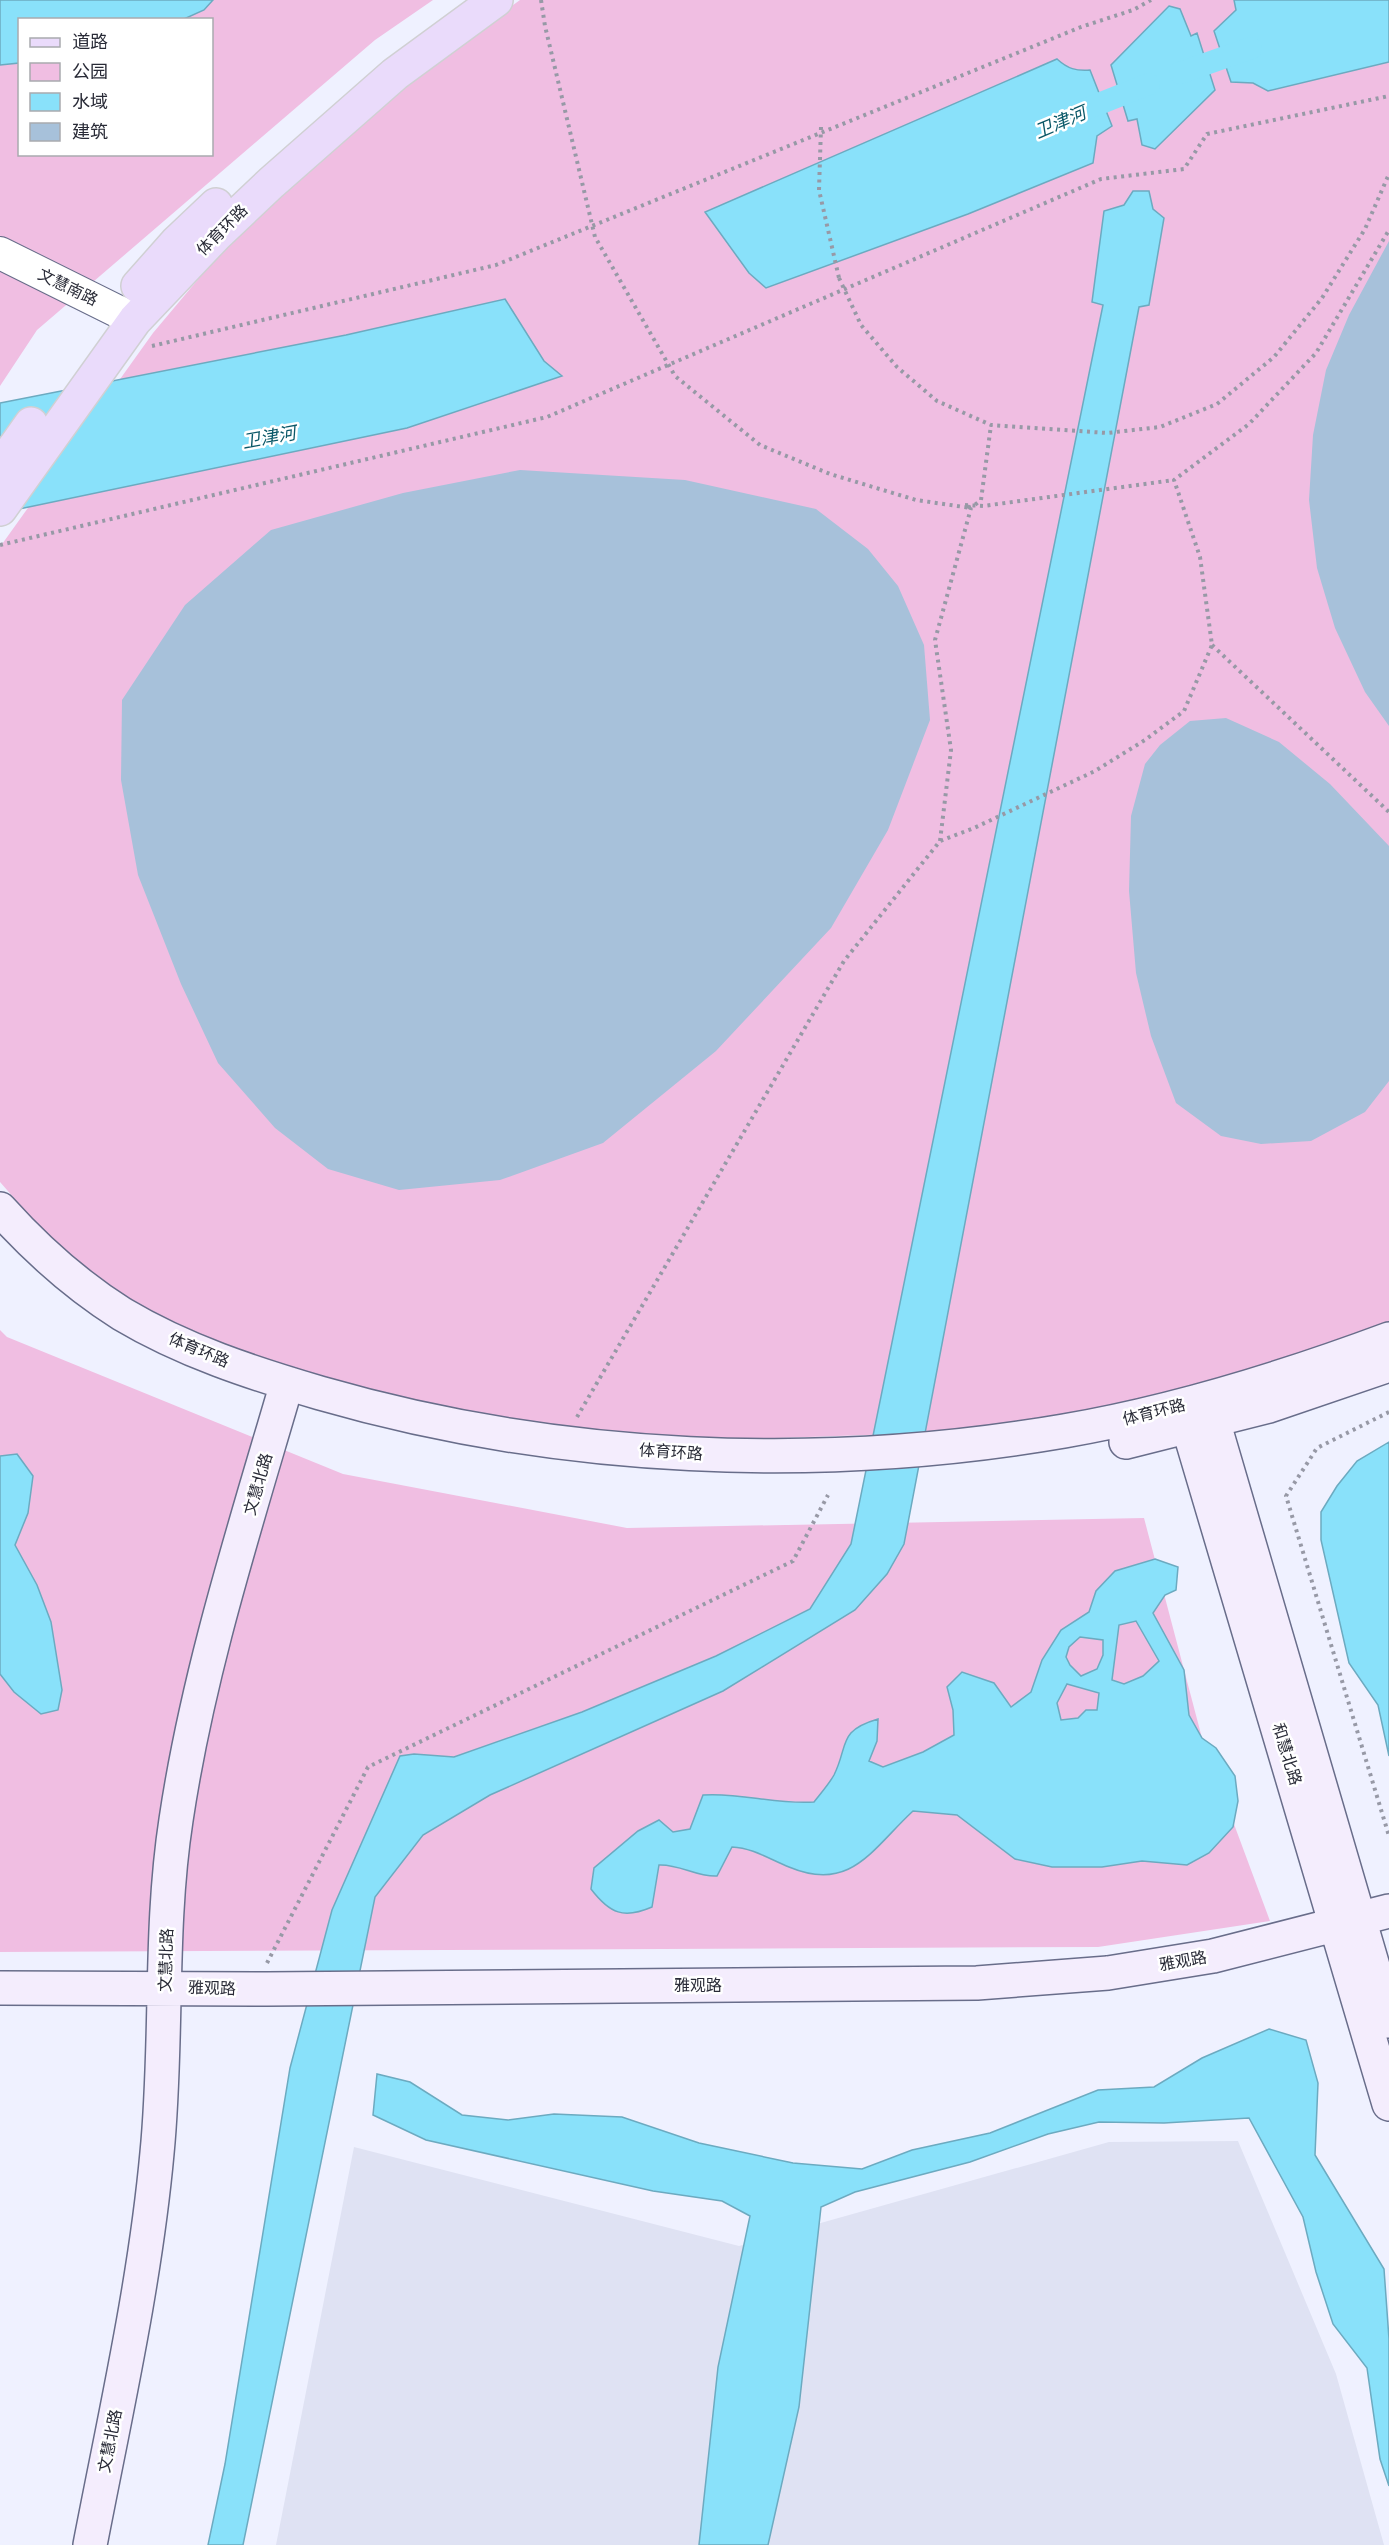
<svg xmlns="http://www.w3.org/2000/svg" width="1389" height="2545" viewBox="0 0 1389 2545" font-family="'Space Grotesk','Noto Sans SC',sans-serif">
  <rect width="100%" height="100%" fill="#eff1ff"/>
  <path fill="#dfe2f3" d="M1238 2141 1336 2374 1384 2545H276L354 2147 739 2246 1109 2142Z"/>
  <path fill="#f0bee2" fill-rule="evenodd" d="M0 0H433L375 40 37 330 0 386ZM20 20H212V154H20Z
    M520 0H1389V1325L1242 1374 1121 1406 956 1432 745 1439 627 1437 450 1410 368 1393 189 1336 115 1293 57 1247 0 1182V547L153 333 221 252 319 159 419 74Z
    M0 1330 7 1337 343 1474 627 1528 1144 1518 1202 1738 1270 1921 1098 1947 0 1952Z"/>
  <path fill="#89e1fa" stroke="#6caac0" stroke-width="1.5" fill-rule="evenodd" d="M0 0H213L204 10 184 19 20 20 19 63 0 65Z
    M1234 0H1389V62L1268 91 1253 83 1231 82 1214 31 1236 10Z
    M1169 6 1180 9 1191 36 1197 33 1215 90 1155 149 1142 145 1137 119 1128 121 1111 65Z
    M1057 59C1068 69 1076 71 1090 70L1112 126 1097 136 1093 163 968 214 766 288 749 273 705 212Z
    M1133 191H1149L1153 209 1164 218 1149 305 1139 307 904 1544 887 1574 855 1610 723 1691 490 1795 423 1835 375 1897 243 2545H208L225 2464 290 2068 332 1910 400 1756 414 1754 454 1757 582 1712 716 1656 810 1609 851 1544 1103 305 1092 302 1104 211 1124 205Z
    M505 299 544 361 562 376 407 428 0 513V403L346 335Z
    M1389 1442V1756L1378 1705 1349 1663 1321 1540V1512L1337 1486 1357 1461Z
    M17 1454 33 1476 28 1513 15 1545 37 1585 51 1622 62 1690 58 1710 41 1714 14 1692 0 1674V1456Z
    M1155 1559 1178 1567 1176 1590 1165 1595 1153 1613 1184 1670 1189 1715 1202 1738 1216 1748 1235 1776 1238 1801 1233 1827 1209 1853 1187 1865 1142 1861 1102 1867H1052L1015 1859 957 1815 913 1811C872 1849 851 1893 789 1867 769 1859 753 1848 732 1847L717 1876C696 1877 680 1864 659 1865L652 1907C624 1919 610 1914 591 1889L594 1868 638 1831 659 1820 673 1832 690 1829 703 1795C740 1792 776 1805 814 1802 821 1793 829 1784 834 1775 849 1745 837 1731 878 1719L877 1741 869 1761 883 1767 923 1752 954 1735 953 1710 947 1687 962 1672 994 1683 1011 1707 1031 1692 1042 1660 1061 1630 1089 1612 1096 1591 1115 1571ZM1136 1621 1159 1661 1143 1676 1124 1684 1112 1680 1119 1625ZM1080 1637 1103 1640V1655L1097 1669 1081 1676 1070 1665 1066 1657 1069 1647ZM1067 1684 1099 1693 1097 1710H1086L1078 1718 1061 1720 1057 1703Z
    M1269 2029 1306 2040 1318 2083 1315 2155 1384 2269 1389 2339V2486L1380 2459 1367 2368 1333 2324 1316 2272 1303 2217 1249 2118 1164 2123 1099 2122 1048 2134 970 2162 855 2192 821 2207 799 2407 768 2545H699L718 2367 750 2216 722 2201 653 2191 426 2140 373 2115 377 2074 410 2082 462 2115 508 2120 554 2114 622 2117 699 2143 793 2163 862 2169 912 2150 990 2133 1098 2090 1154 2087 1202 2058Z"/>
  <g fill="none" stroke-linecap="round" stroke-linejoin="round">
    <path stroke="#89e1fa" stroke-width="22" d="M1180 73 1251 48
      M1076 113 1149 84"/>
  </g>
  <path fill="#a7c1da" d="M1389 241V726L1365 692 1335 628 1317 568 1309 500 1313 435 1326 370 1349 315Z
    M520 470 685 480 816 509 868 549 898 586 924 645 930 720 888 830 831 928 716 1051 603 1143 500 1180 399 1190 328 1169 275 1128 218 1063 181 984 138 875 121 780 122 700 185 605 271 530 403 493Z
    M1226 718 1279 742 1330 784 1389 846V1081L1365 1112 1311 1141 1261 1144 1221 1136 1176 1103 1151 1036 1136 973 1129 891 1131 816 1145 764 1160 745 1190 721Z"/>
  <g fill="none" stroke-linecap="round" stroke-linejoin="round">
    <g stroke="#686d8a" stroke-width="34">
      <path id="tertiary" d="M0 253 135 320"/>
    </g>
    <g stroke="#686d8a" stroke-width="36">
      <path id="secondary" d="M0 1209C36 1249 76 1285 122 1314 184 1351 252 1373 320 1393 559 1462 819 1473 1064 1431 1175 1412 1284 1378 1389 1339
        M1207 1400 1389 2021
        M1182 1406 1389 2104
        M1126 1442 1269 1406 1389 1365
        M0 1988 267 1989 977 1983 1108 1973 1213 1956 1389 1911
        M90 2545C115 2415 145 2284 157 2153 168 2042 159 1930 176 1820 198 1672 245 1527 287 1383"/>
    </g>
    <g stroke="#d0d0d3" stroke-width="36">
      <path id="primary" d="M138 286 177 242 216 205
        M0 468 31 424
        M0 509 135 320 215 236 271 183 395 74 496 0"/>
    </g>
    <path stroke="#9799a6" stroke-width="4" stroke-dasharray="3 4.5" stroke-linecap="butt" d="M541 0 545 26 595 237 675 376 760 445 830 474 916 500 971 508 965 505
      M839 278 861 325 897 367 937 401 991 425 1107 433 1160 427 1217 404 1274 357 1322 298 1365 229 1389 174
      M152 346 496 265 1081 27 1133 10 1151 0
      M0 545 547 417 1101 179 1184 169 1207 134 1389 96
      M1212 645 1389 812
      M940 841 951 750 935 640 971 508 981 500 991 425
      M1389 1412 1317 1448 1286 1496 1389 1836
      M577 1417 844 961 940 841 974 828 1095 771 1145 740 1184 711 1212 645 1200 557 1174 480 1249 424 1316 353 1389 230
      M267 1963 368 1767 793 1561 828 1495"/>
    <use href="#tertiary" stroke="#fff" stroke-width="32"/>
    <use href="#secondary" stroke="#f4edfd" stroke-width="33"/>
    <use href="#primary" stroke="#eadbfb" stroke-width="33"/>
    <path stroke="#9799a6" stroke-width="4" stroke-dasharray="3 4.5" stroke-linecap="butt" d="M821 127 819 190 839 278
      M965 505 983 506 1174 480"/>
  </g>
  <g text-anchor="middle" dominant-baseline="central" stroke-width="5" stroke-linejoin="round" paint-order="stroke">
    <g font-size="16" fill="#292b37" stroke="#fff">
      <text transform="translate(222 230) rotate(-45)">体育环路</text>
      <text transform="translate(68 287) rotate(26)">文慧南路</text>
      <text transform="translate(199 1350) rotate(23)">体育环路</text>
      <text transform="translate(1154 1412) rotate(-14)">体育环路</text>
      <text transform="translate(671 1452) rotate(4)">体育环路</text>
      <text transform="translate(258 1484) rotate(-74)">文慧北路</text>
      <text transform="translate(1287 1754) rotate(73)">和慧北路</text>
      <text transform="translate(166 1960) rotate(-88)">文慧北路</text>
      <text transform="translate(1183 1961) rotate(-10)">雅观路</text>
      <text x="698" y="1985">雅观路</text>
      <text transform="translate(212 1988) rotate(2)">雅观路</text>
      <text transform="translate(110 2441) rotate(-79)">文慧北路</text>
    </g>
    <g font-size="18" font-style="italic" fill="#0a5868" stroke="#fff">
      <text transform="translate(1060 122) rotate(-23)">卫津河</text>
      <text transform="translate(269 437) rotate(-10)">卫津河</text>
    </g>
  </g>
  <rect x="18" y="18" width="195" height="138" fill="#ffffff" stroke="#a9aaaf" stroke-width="1.5"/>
  <rect x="30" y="38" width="30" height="9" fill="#eadbfb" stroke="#a9aaaf" stroke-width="1.5"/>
  <text x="72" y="48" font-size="18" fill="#292b37">道路</text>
  <rect x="30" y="63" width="30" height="18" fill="#f0bee2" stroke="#a9aaaf" stroke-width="1.5"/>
  <text x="72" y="78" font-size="18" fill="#292b37">公园</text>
  <rect x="30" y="93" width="30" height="18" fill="#89e1fa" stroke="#a9aaaf" stroke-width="1.5"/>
  <text x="72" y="108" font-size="18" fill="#292b37">水域</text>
  <rect x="30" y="123" width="30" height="18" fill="#a7c1da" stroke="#a9aaaf" stroke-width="1.5"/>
  <text x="72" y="138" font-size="18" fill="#292b37">建筑</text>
</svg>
